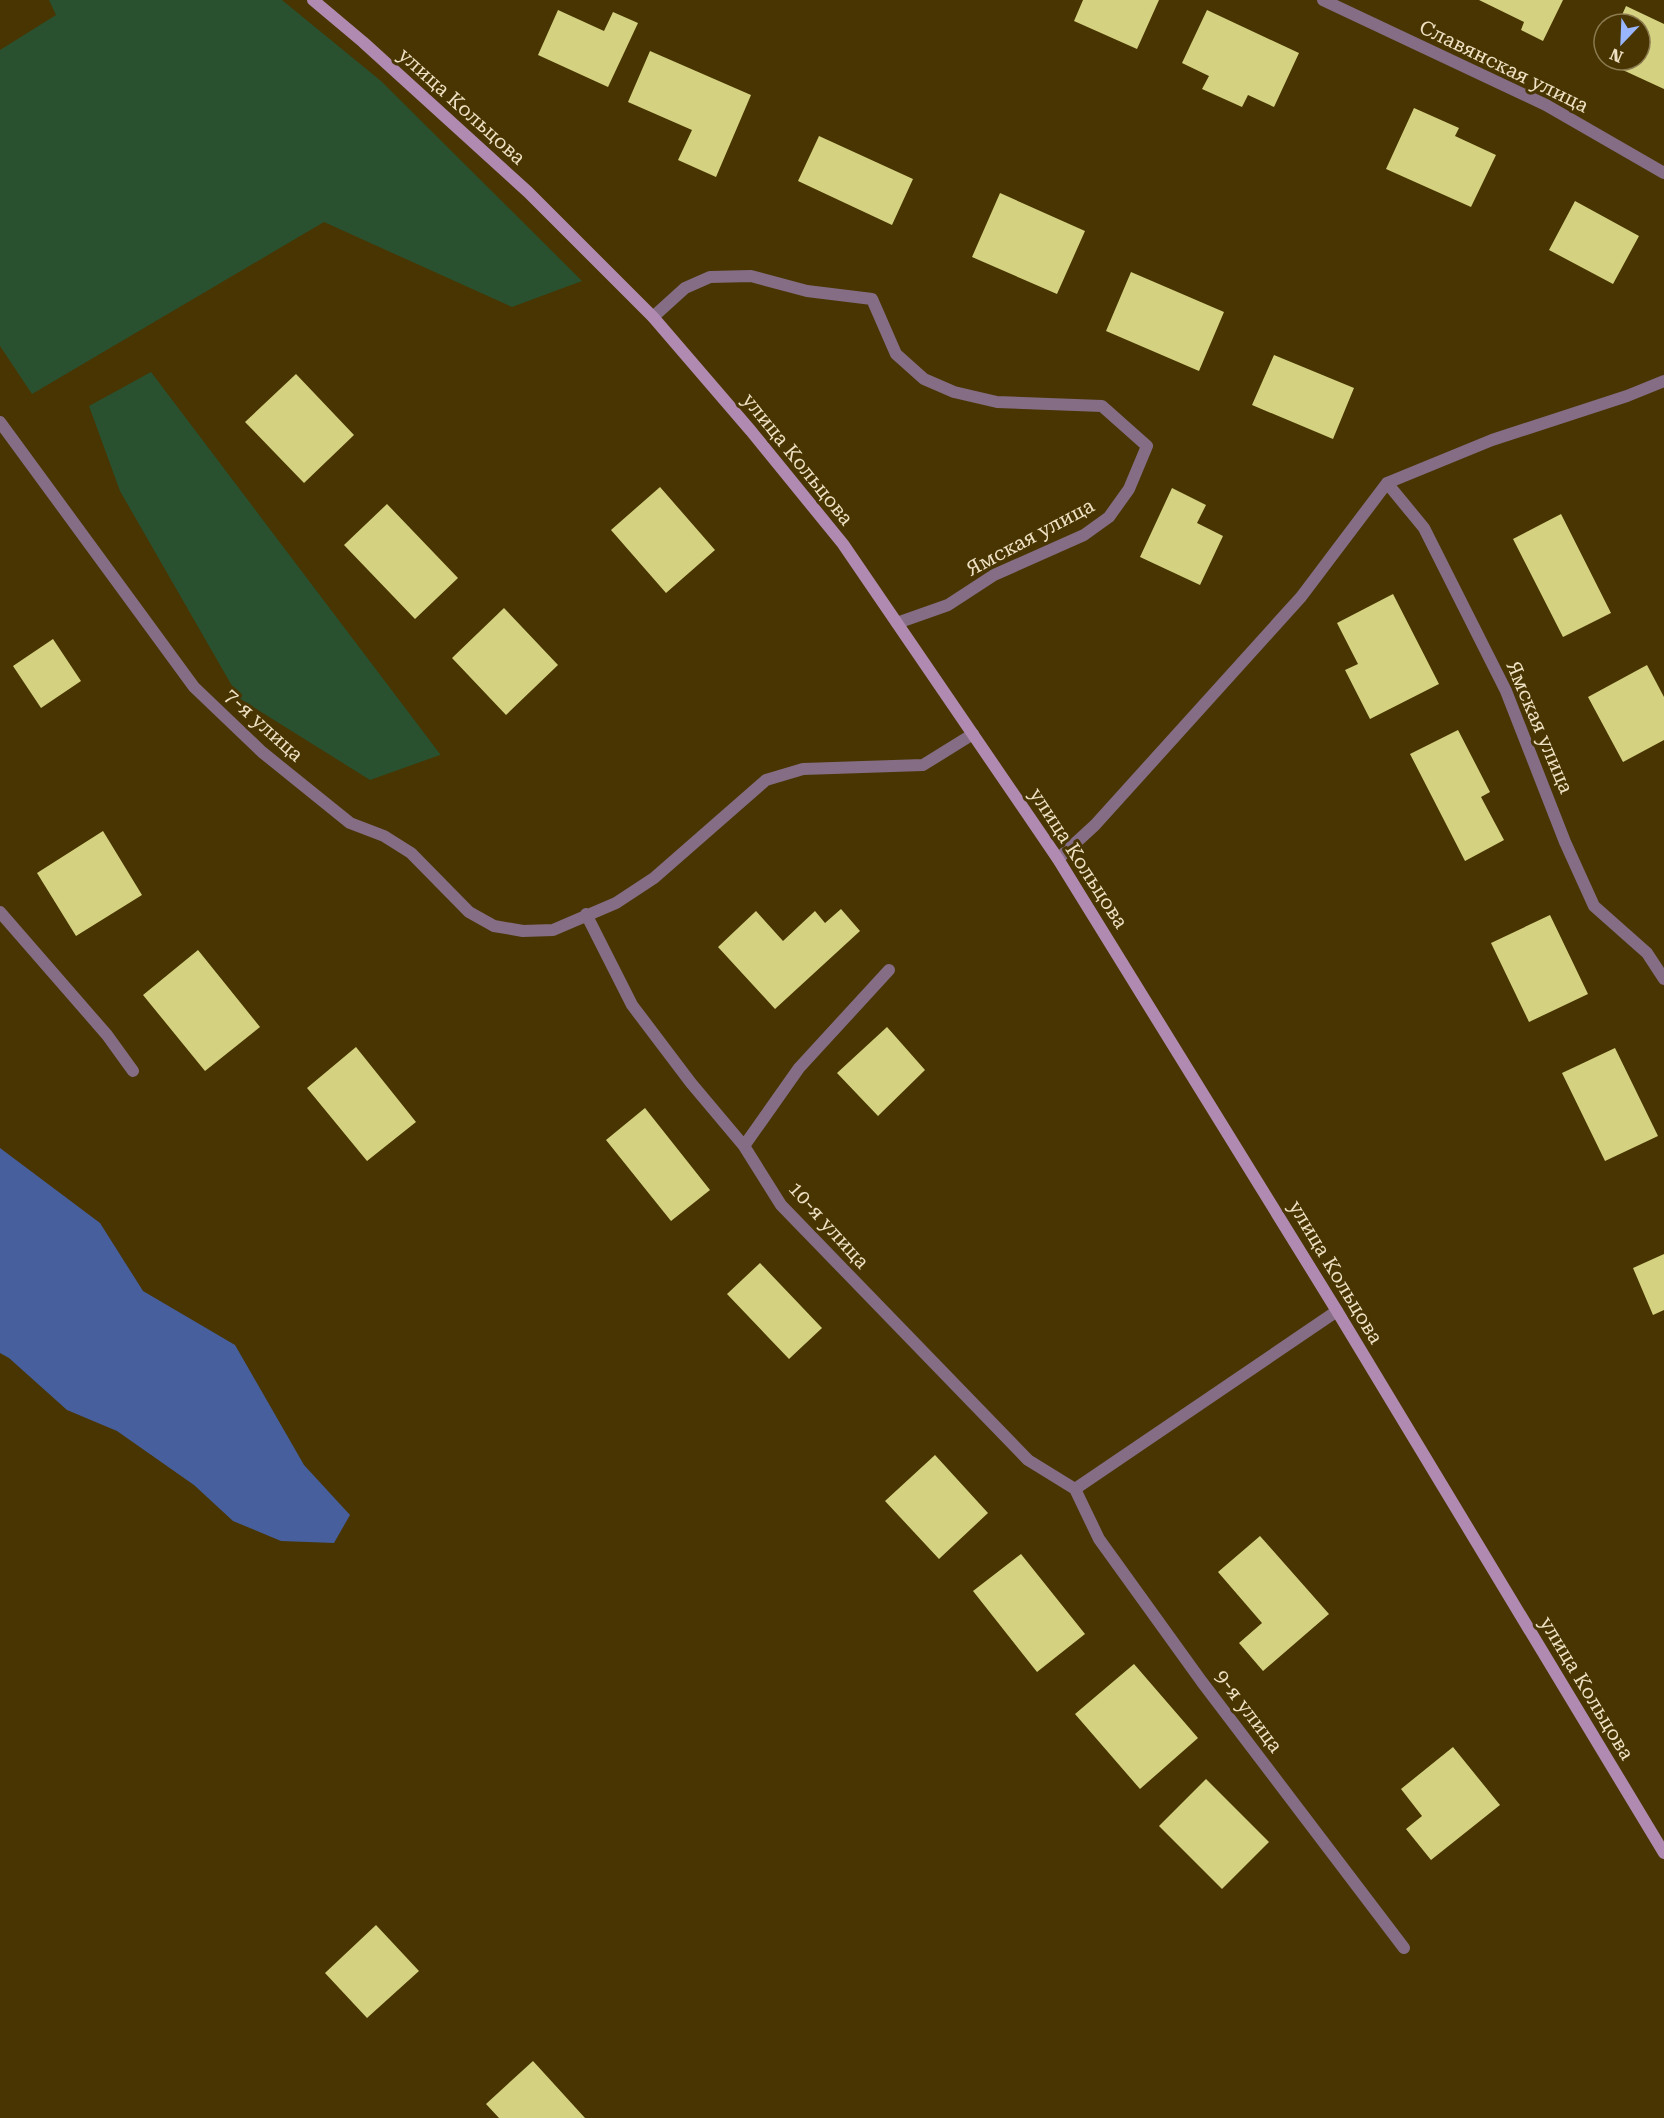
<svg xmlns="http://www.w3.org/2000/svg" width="1664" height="2118" viewBox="0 0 1664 2118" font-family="'Roboto Serif',serif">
  <rect width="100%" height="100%" fill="#483502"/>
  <path fill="#2a512f" d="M49 0H282L381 81 582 281 512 307 324 222 32 394 0 346V50L56 15Z
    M151 372 440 754V755L370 780 239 698 120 491 89 406Z"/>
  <path fill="#475f9c" d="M0 1148 100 1223 143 1291 235 1345 304 1465 350 1515 334 1543 281 1541 233 1521 194 1485 117 1431 67 1410 9 1358 0 1353Z"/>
  <path fill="#d4d281" d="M1083 0H1159L1137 49 1074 21Z
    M1479 0H1563L1543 41 1521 30 1524 22Z
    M1626 6 1664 24V89L1601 60 1604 54V60H1640V24H1618Z
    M558 10 604 31 613 12 638 23 608 87 538 55Z
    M1207 10 1299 53 1274 107 1248 95 1242 107 1202 89 1209 76 1182 63Z
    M650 51 751 95 716 177 678 160 692 130 628 102Z
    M1414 108 1459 128 1455 136 1496 155 1471 207 1386 169Z
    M819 136 913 179 892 225 798 181Z
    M1000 193 1085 231 1057 294 972 257Z
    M1575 201 1639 236 1613 284 1549 250Z
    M1131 272 1224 312 1199 371 1106 331Z
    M1274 355 1354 388 1333 439 1252 405Z
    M296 374 354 435 304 483 245 422Z
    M660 487 715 550 666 593 611 530Z
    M1172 488 1206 505 1197 523 1223 536 1200 585 1140 557Z
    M387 504 458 578 415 619 344 545Z
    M1561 514 1611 613 1563 637 1513 539Z
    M1393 594 1439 684 1370 719 1345 670 1358 664 1337 623Z
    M504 608 558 665 506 715 452 658Z
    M53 639 81 681 41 708 13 666Z
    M1647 665 1664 697V740L1623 762 1588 697Z
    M1458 730 1490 792 1481 797 1504 840 1465 861 1410 754Z
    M103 831 142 895 76 936 37 873Z
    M841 909 860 931 775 1009 718 947 756 911 783 941 815 911 825 923Z
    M1550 915 1588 994 1529 1022 1491 943Z
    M198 950 260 1027 205 1071 143 995Z
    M887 1027 925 1070 878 1116 837 1073Z
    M356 1047 416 1122 367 1161 307 1088Z
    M1615 1048 1658 1136 1605 1161 1562 1073Z
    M645 1108 710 1190 671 1221 606 1140Z
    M1664 1254V1310L1653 1315 1633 1268Z
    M760 1263 822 1328 789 1359 727 1294Z
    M935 1455 988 1513 939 1559 885 1501Z
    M1260 1536 1329 1614 1263 1671 1239 1643 1262 1623 1218 1572Z
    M1021 1554 1085 1634 1037 1672 973 1591Z
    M1134 1664 1198 1738 1140 1789 1075 1714Z
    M1453 1747 1500 1805 1431 1860 1406 1829 1422 1816 1401 1789Z
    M1206 1779 1269 1842 1222 1889 1159 1826Z
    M376 1925 419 1971 367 2018 325 1973Z
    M533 2061 585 2118H499L486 2104Z"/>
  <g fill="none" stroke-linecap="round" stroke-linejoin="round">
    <path stroke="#856d85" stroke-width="12" d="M653 317 685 288 710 277 751 276 807 291 872 299 896 354 924 379 954 392 997 402 1102 406 1147 446 1129 489 1109 517 1084 535 994 575 948 605 897 623
      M1075 1489 1337 1311"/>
    <path stroke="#856d85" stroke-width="12" d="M1323 0 1546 105 1664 173
      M0 422 194 687 262 752 350 823 384 836 411 853 469 912 494 926 523 931 553 930 616 903 654 878 766 780 803 769 923 765 973 734
      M1387 483 1424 528 1506 691 1565 842 1594 906 1647 953 1664 979
      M1058 859 1095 825 1301 597 1387 483 1492 440 1627 396 1664 381
      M0 912 107 1035 133 1071
      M586 914 632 1005 691 1083 744 1146 781 1205 1028 1460 1075 1489 1099 1539 1202 1682 1404 1948
      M744 1146 799 1068 889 970"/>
    <path stroke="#b08ab0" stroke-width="12" d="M313 0 363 42 528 192 653 317 751 431 843 544 1058 859 1337 1311 1664 1853"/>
  </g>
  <g text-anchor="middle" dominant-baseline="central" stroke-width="6" stroke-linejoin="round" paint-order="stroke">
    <g font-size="20" fill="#efe1c3" stroke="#483502">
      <text transform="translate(1504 66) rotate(26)">Славянская улица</text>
      <text transform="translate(462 106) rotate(42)">улица Кольцова</text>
      <text transform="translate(798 459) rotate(51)">улица Кольцова</text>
      <text transform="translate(1030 537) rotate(-28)">Ямская улица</text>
      <text transform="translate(264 725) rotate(42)">7-я улица</text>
      <text transform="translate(1540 727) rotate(67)">Ямская улица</text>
      <text transform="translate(1079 858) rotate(57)">улица Кольцова</text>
      <text transform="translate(829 1225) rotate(48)">10-я улица</text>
      <text transform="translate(1336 1272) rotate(59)">улица Кольцова</text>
      <text transform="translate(1587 1688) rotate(59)">улица Кольцова</text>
      <text transform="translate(1249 1711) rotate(53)">9-я улица</text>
    </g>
  </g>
  <g transform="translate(1622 42) rotate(203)"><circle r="28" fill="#483502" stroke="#8b7a4f" stroke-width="1.5"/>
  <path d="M0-4.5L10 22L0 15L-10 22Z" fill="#98b5fd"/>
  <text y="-9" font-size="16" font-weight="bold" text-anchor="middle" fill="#efe1c3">N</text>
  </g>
</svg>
